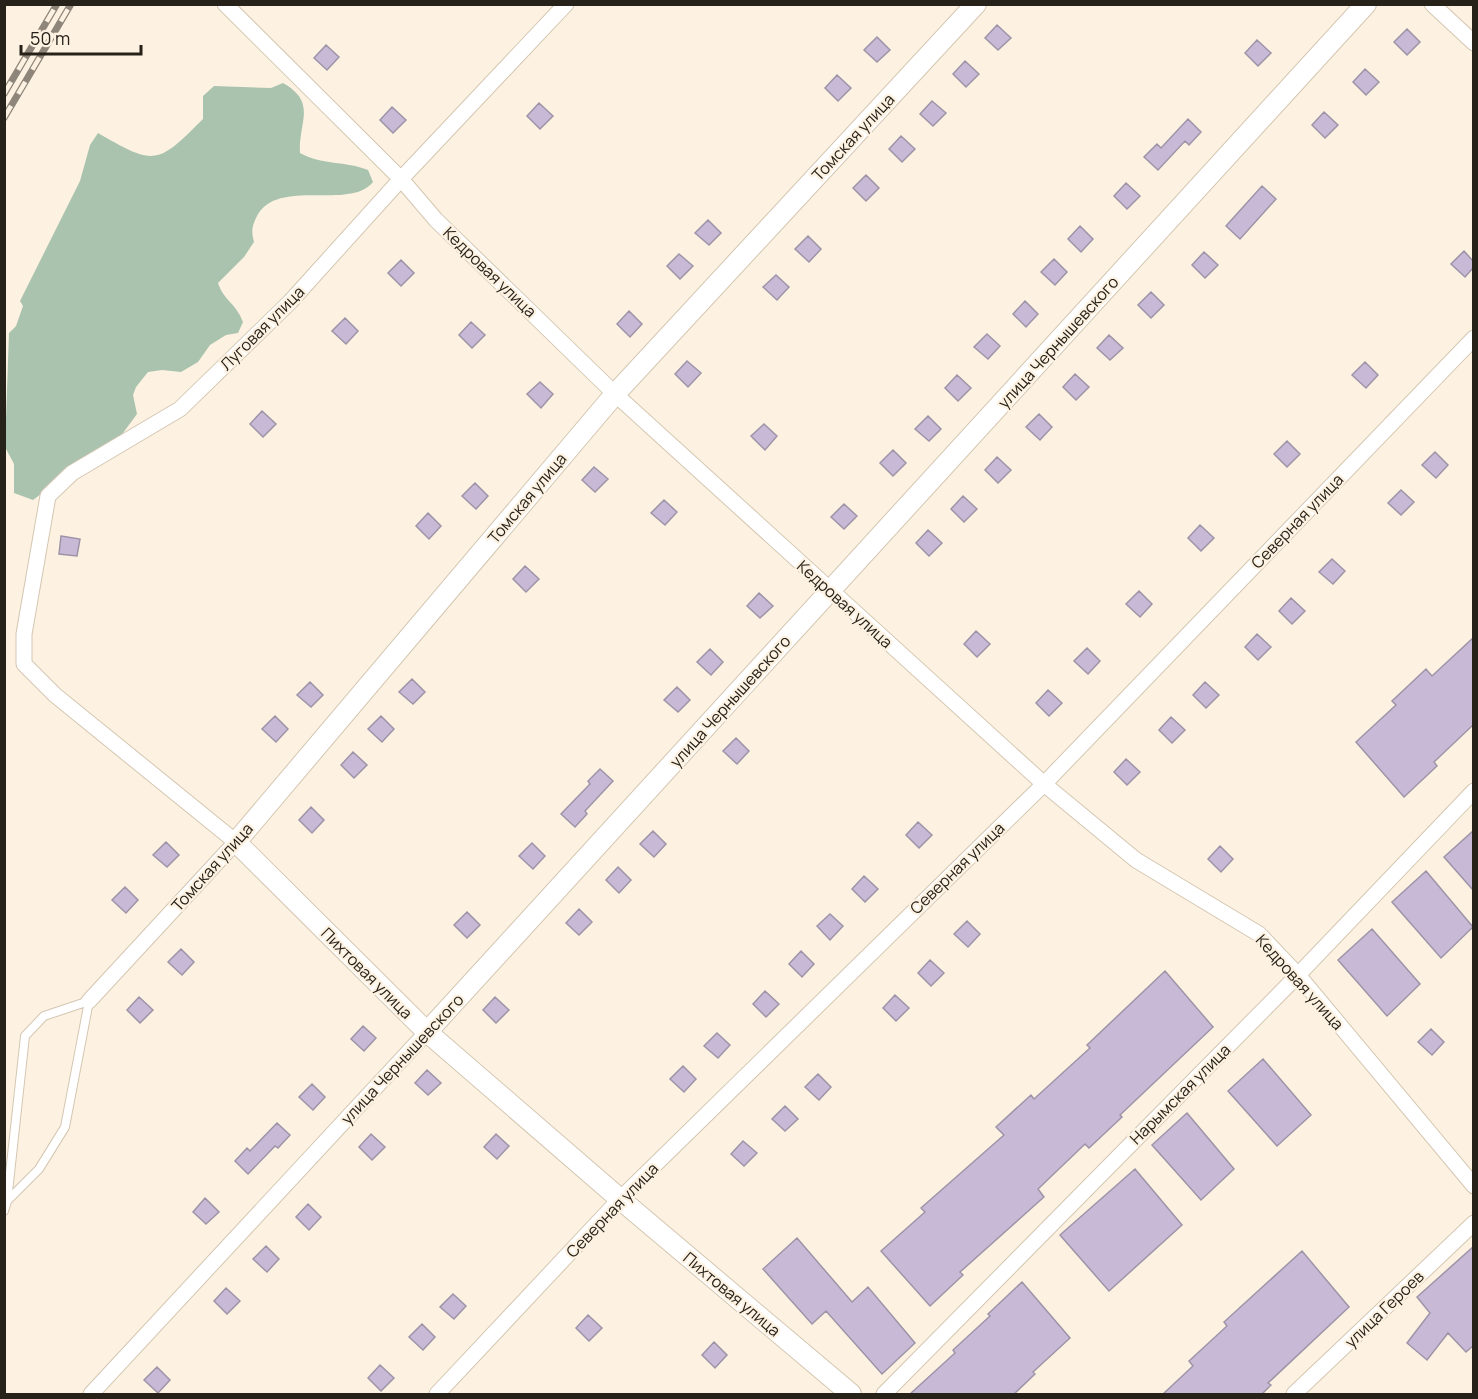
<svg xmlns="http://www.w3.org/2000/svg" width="1478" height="1399" viewBox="0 0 1478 1399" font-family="Manrope,sans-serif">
  <rect width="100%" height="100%" fill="#fdf2e1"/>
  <path fill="#a9c3ae" d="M283 83C318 103 298 122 300 153 321 165 346 161 368 170L373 182C350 211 278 177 257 216 252 226 251 231 254 242L244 257 218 283C224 301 236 303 243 322L238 333 226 335 210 345 198 362 181 372 162 370 148 372 136 387 133 395 137 414 120 437 80 459 63 472 41 494 33 500 14 493V464L5 447 9 333 16 326 23 306 20 301 80 181 90 145 98 133C155 166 157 165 203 119V96L214 86 271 88Z"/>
  <path fill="#c8bad6" stroke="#9e94a8" stroke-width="1.5" d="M997 25 1011 38 998 50 985 38Z
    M1407 29 1420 42 1407 55 1394 42Z
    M877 37 890 50 877 62 864 50Z
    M1257 40 1271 53 1258 66 1245 53Z
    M326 45 339 57 327 70 314 58Z
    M965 61 979 74 966 87 953 74Z
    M1365 69 1379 82 1366 95 1353 82Z
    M837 75 851 88 838 101 825 88Z
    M932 101 946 113 933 126 920 114Z
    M539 103 553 116 540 129 527 116Z
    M392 107 406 120 393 133 380 120Z
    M1324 112 1338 125 1325 138 1312 125Z
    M1188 119 1201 132 1189 145 1185 141 1158 170 1144 157 1157 144 1161 148Z
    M901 136 915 149 902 162 889 149Z
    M866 175 879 188 866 201 853 188Z
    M1126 183 1140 196 1127 209 1114 196Z
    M1262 186 1276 199 1240 239 1226 226Z
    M708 220 721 233 709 245 695 233Z
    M1080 226 1093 239 1081 252 1068 239Z
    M808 236 821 249 809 262 795 249Z
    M1464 251 1473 261V268L1465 277 1451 264Z
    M1204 252 1218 265 1205 278 1192 265Z
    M679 254 693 266 680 279 667 266Z
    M1054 259 1067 272 1055 285 1041 272Z
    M401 260 414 273 401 286 388 273Z
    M776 275 789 287 777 300 763 287Z
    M1151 292 1164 305 1151 318 1138 305Z
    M1025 301 1038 314 1026 327 1013 314Z
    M629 311 642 324 630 337 617 324Z
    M345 318 358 331 346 344 332 331Z
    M471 322 485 335 472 348 459 335Z
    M987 334 1000 346 988 359 974 347Z
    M1109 335 1123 348 1110 360 1097 348Z
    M687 361 701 373 688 387 675 374Z
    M1365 362 1378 375 1366 388 1352 375Z
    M1075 374 1089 387 1076 400 1063 387Z
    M957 375 971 388 958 401 945 388Z
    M540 382 553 394 541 408 527 394Z
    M262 411 276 424 263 437 250 424Z
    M1039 414 1052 427 1040 440 1026 427Z
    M928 416 941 429 929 441 915 429Z
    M764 424 777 436 765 450 751 436Z
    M1287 441 1300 454 1287 467 1274 454Z
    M893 450 906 463 893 476 880 463Z
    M1435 452 1448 465 1436 478 1422 465Z
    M997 457 1011 470 998 483 985 470Z
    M594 467 608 479 595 492 582 480Z
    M475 483 488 496 476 509 462 496Z
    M1401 490 1414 502 1401 515 1388 503Z
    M963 496 977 509 964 522 951 509Z
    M664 500 677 512 665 525 651 513Z
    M844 504 857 516 844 529 831 517Z
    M428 513 441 526 429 539 416 526Z
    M1200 525 1214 538 1201 551 1188 538Z
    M928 530 942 543 929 556 916 543Z
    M61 536 80 539 77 556 59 554Z
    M1332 559 1345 571 1333 584 1319 572Z
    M525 566 539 579 526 592 513 579Z
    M1139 591 1152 604 1140 617 1126 604Z
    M759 593 773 606 760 618 747 606Z
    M1291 598 1305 611 1292 624 1279 611Z
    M976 631 990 644 977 657 964 644Z
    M1257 634 1271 647 1258 660 1245 647Z
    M1473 638V725L1434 762 1437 766 1404 797 1356 742 1396 705 1392 701 1426 669 1432 676Z
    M1087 648 1100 661 1088 674 1074 661Z
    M710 649 723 662 711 675 697 662Z
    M412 679 425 692 413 704 399 692Z
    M310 682 323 695 311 707 297 695Z
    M1205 682 1219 695 1206 708 1193 695Z
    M677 687 690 700 678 712 664 700Z
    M1048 690 1062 703 1049 716 1036 703Z
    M275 716 288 729 276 742 262 729Z
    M381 716 394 729 382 742 368 729Z
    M1171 717 1185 730 1172 743 1159 730Z
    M736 738 749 751 737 764 723 751Z
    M353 752 367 765 354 778 341 765Z
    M1126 759 1140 772 1127 785 1114 772Z
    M600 769 613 781 585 811 587 814 575 827 561 814 590 784 588 781Z
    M311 807 324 820 312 833 299 820Z
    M918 822 932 835 919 848 906 835Z
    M653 831 666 844 654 857 640 844Z
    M1473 831V890L1444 857Z
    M166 842 179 855 167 867 153 855Z
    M532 843 545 856 533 869 519 856Z
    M1220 846 1233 859 1221 872 1208 859Z
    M618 867 631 880 619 893 606 880Z
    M1426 871 1473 927 1441 958 1392 902Z
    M864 876 878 889 865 902 852 889Z
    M125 887 138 900 126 913 112 900Z
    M579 909 592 922 579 935 566 923Z
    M467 912 480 925 467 938 454 925Z
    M830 914 843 926 830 940 817 926Z
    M967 921 980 934 968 947 954 934Z
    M1372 929 1420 984 1387 1016 1338 960Z
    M181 949 194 962 182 975 168 962Z
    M801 951 814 964 802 977 789 964Z
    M930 960 944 973 931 986 918 973Z
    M1165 971 1213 1027 1120 1115 1122 1117 1089 1148 1085 1144 1038 1189 1044 1197 960 1272 963 1275 930 1306 881 1251 925 1212 921 1208 1004 1135 996 1127 1031 1095 1034 1099 1090 1048 1087 1045Z
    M765 991 779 1004 766 1017 753 1004Z
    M895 995 909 1008 896 1021 883 1008Z
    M139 997 153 1010 140 1023 127 1010Z
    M495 997 509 1010 496 1023 483 1010Z
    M363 1026 376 1038 364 1051 351 1039Z
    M1431 1029 1444 1042 1432 1055 1418 1042Z
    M717 1033 730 1045 718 1058 704 1046Z
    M1263 1059 1311 1115 1277 1146 1228 1091Z
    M683 1066 696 1079 684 1092 670 1079Z
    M427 1070 441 1083 428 1095 415 1083Z
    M818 1074 831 1087 819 1100 805 1087Z
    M312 1084 325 1097 313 1110 299 1097Z
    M785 1106 798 1119 785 1131 772 1119Z
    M1187 1113 1234 1169 1201 1200 1152 1145Z
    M277 1123 290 1135 278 1148 275 1146 248 1174 235 1161 247 1148 250 1151Z
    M371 1134 385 1147 372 1160 359 1147Z
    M496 1134 509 1146 497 1159 484 1147Z
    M743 1141 757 1153 744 1166 731 1154Z
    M1135 1169 1182 1225 1109 1291 1060 1235Z
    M205 1198 219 1212 206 1224 193 1212Z
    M308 1204 321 1217 309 1230 296 1217Z
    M797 1238 852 1302 868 1287 915 1343 882 1374 826 1311 812 1324 763 1269Z
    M266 1246 279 1259 267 1272 253 1259Z
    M1473 1247V1346L1466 1352 1448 1333 1427 1360 1407 1343 1430 1313 1417 1297Z
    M1302 1251 1349 1307 1268 1383 1271 1385 1261 1395H1162L1193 1366 1189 1361 1227 1326 1224 1322Z
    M1022 1282 1070 1338 1033 1372 1035 1374 1013 1395H909L955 1353 953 1350 990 1316 988 1314Z
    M226 1288 240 1301 227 1314 214 1301Z
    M453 1294 466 1306 454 1319 440 1307Z
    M588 1315 602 1328 589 1341 576 1328Z
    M422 1324 435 1337 423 1350 409 1337Z
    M714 1342 727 1355 715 1368 702 1355Z
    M380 1365 394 1378 381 1391 368 1378Z
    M157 1367 170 1380 158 1393 144 1380Z"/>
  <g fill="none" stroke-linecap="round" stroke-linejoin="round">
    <g stroke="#d4c6b2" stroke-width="10">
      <path id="service" d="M4 1211 7 1201 39 1169 65 1127 89 1001 44 1016 25 1036 7 1201"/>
    </g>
    <g stroke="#d4c6b2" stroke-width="17">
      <path id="minor" d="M225 4 401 179 436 220 615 394 1044 784 1136 860 1259 934 1298 975 1474 1186
        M1432 4 1474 43
        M89 1001 236 842 55 695 24 664V634L48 496 72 473 180 409 290 302 401 179 566 4
        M91 1394 427 1032
        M437 1394 620 1199 1044 784 1474 338
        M884 1394 1298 975 1474 791
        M1294 1394 1474 1223"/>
    </g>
    <g stroke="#d4c6b2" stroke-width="22">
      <path id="tertiary" d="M427 1032 1366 4
        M851 1394 620 1199 427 1032 236 842 615 394 976 4"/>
    </g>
    <use href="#service" stroke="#fff" stroke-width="8"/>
    <use href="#minor" stroke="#fff" stroke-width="15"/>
    <use href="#tertiary" stroke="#fff" stroke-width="20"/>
    <g stroke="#8e867a" stroke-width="7">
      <path id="rail" d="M4 94 57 4
        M4 118 71 4"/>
    </g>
    <use href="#rail" stroke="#fdf2e1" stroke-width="4.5" stroke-dasharray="14" stroke-linecap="butt"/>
  </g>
  <g text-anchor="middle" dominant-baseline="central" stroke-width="4.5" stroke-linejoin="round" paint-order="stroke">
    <g font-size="16" fill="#262119" stroke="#fdf2e1">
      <text transform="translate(853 137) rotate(-47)">Томская улица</text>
      <text transform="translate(490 272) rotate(44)">Кедровая улица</text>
      <text transform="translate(262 328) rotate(-45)">Луговая улица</text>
      <text transform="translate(1058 342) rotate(-48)">улица Чернышевского</text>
      <text transform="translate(527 498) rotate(-50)">Томская улица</text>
      <text transform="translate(1297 521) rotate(-46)">Северная улица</text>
      <text transform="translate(845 604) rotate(42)">Кедровая улица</text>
      <text transform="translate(730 701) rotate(-48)">улица Чернышевского</text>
      <text transform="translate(212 867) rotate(-48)">Томская улица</text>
      <text transform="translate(957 868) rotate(-44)">Северная улица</text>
      <text transform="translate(367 973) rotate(45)">Пихтовая улица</text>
      <text transform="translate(1300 982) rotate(48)">Кедровая улица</text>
      <text transform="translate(402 1059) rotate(-47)">улица Чернышевского</text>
      <text transform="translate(1180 1094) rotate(-45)">Нарымская улица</text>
      <text transform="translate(612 1210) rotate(-46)">Северная улица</text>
      <text transform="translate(732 1294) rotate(40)">Пихтовая улица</text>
      <text transform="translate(1384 1309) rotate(-44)">улица Героев</text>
    </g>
  </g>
  <rect width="1478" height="1399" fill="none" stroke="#262119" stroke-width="12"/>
  <path d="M21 45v9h120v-9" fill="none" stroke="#262119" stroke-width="3"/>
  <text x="30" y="45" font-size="18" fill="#262119" stroke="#fdf2e1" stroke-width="4.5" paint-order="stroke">50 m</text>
</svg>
